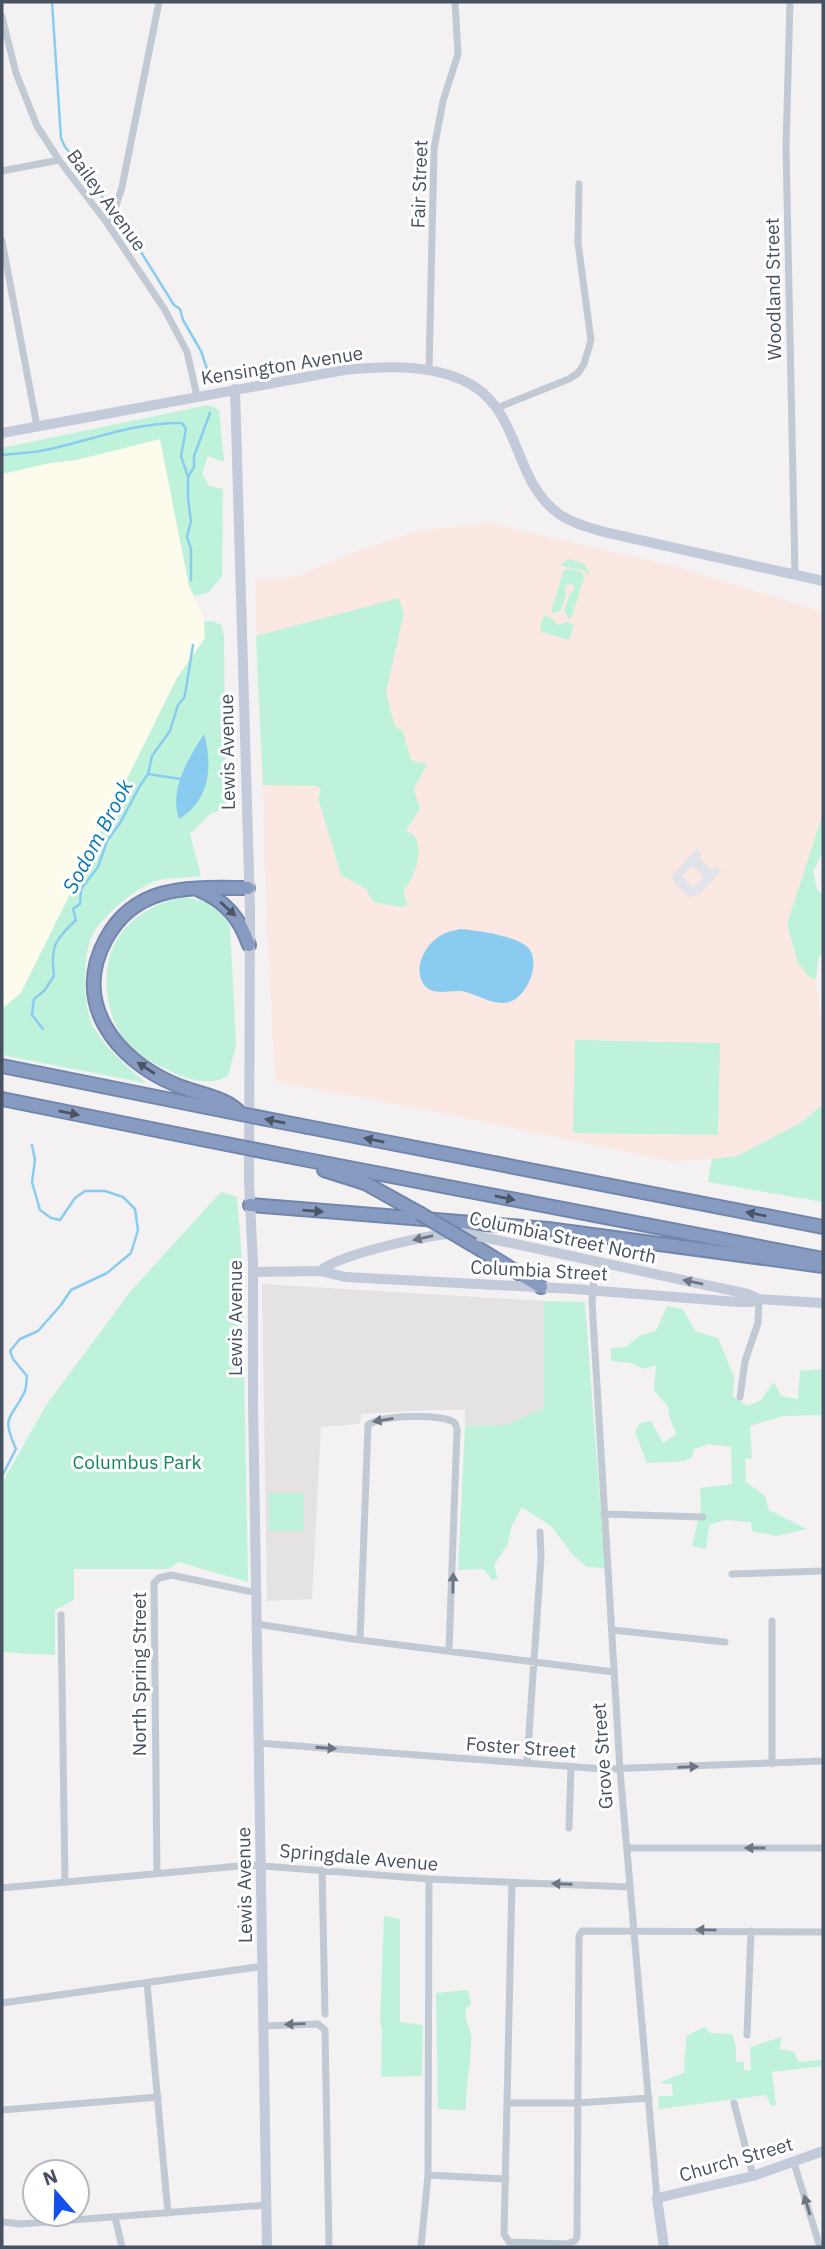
<svg xmlns="http://www.w3.org/2000/svg" width="825" height="2249" viewBox="0 0 825 2249" font-family="'IBM Plex Sans',sans-serif">
  <rect width="100%" height="100%" fill="#f3f1f1"/>
  <path fill="#fdfbeb" d="M160 439 189 586 203 616 205 638 177 678 21 993 2 1009V474L50 463 76 460Z"/>
  <path fill="#e4e2e3" d="M262 1284 544 1301V1408L506 1425 465 1426V1410H429L361 1414 360 1424 321 1427 312 1599 267 1601Z"/>
  <path fill="#fce8e2" d="M489 523 678 567 823 612V813L787 924 810 978 816 979 823 1043V1104L800 1123 737 1156 675 1162 417 1108 276 1082 269 973 255 580 295 577 363 549 417 531Z"/>
  <path fill="#e3e4e9" fill-rule="evenodd" d="M697 848 702 854 699 858 712 870 717 866 722 870 700 894 689 898 676 885 671 876ZM693 866 703 877 693 887 682 876Z"/>
  <path fill="#bff2da" d="M208 405 219 410 224 462 208 456 202 473 209 486 223 489 222 576 209 592 194 596 189 586 160 439 76 460 50 463 2 474V448Z
    M568 559 585 564 590 576 583 570 560 566Z
    M570 569 582 572 584 578 571 619 568 618 564 611 569 595 575 589 572 583 565 586 566 595 561 610 554 613 551 611 564 570Z
    M399 598 404 613 386 692 395 727 403 731 411 760 427 764 414 789 420 809 406 830C409 833 413 834 415 837 424 851 414 881 403 891L408 905 401 907 373 902 366 889 341 875 318 798 321 791 318 786 263 785 256 636Z
    M544 615 552 618 557 625 566 622 574 625 569 640 541 632 540 627Z
    M213 621 221 625 224 635 226 809 211 813 190 834 201 876C186 878 167 877 153 882 134 890 103 915 93 934 82 955 82 1007 94 1028 107 1050 127 1067 146 1083L2 1055V1009L21 993 177 678 205 638 204 622Z
    M823 813V852L813 872 817 889 823 896V951L818 960 816 979 810 978 798 963 787 924Z
    M182 897C204 900 222 905 230 927L236 1045 228 1076C224 1077 218 1081 213 1081 198 1083 179 1076 166 1069 154 1063 140 1056 130 1046 116 1032 109 1011 107 992 102 939 134 909 182 897Z
    M575 1040 720 1043 718 1135 573 1133Z
    M823 1104V1202L708 1182 712 1159 737 1156 800 1123Z
    M221 1192 237 1197 242 1259 248 1582 179 1562 169 1569H74V1600L55 1610V1655L2 1652V1483L47 1404 130 1292Z
    M544 1301 585 1302 605 1568 587 1567 573 1555 552 1527 522 1507 511 1528 508 1544 494 1565 498 1579 492 1580 484 1569 458 1570 465 1426 506 1425 544 1408Z
    M667 1306 683 1309 695 1331 718 1338 734 1377 733 1397 748 1406 761 1400 774 1382 781 1396 798 1399 800 1371 823 1369V1415L783 1416 750 1426 752 1458 745 1459 746 1482 765 1496 769 1510 807 1529 776 1536 752 1531 751 1522 725 1520 709 1525 706 1549 692 1546 701 1507 700 1488 732 1484 731 1447 709 1444 694 1449 691 1458 685 1461 647 1463 635 1432 640 1423 651 1421 663 1443 676 1434 669 1415 668 1406 654 1391 656 1365 644 1369 631 1363 611 1361V1348L626 1347 639 1336 656 1331Z
    M269 1493H304V1531H269Z
    M384 1916 400 1919V2022L423 2025 422 2076 381 2077 382 2027 380 2023Z
    M468 1990 471 2005 466 2008C464 2024 470 2024 471 2035 472 2060 465 2085 466 2110L438 2109 436 1993Z
    M704 2027 710 2033 732 2034 736 2047V2062H744V2070H751L750 2047 781 2037 780 2049 794 2052 799 2062 823 2060V2066L772 2072 776 2105 771 2106 766 2095 659 2109 658 2096H673L672 2084 659 2083 685 2072C683 2061 687 2049 686 2036Z"/>
  <path fill="#8accf0" d="M204 734C213 766 210 800 179 819 169 789 188 759 204 734Z
    M460 929C475 930 521 936 530 950 541 967 524 1004 502 1003 488 1003 475 993 461 991 450 990 434 996 425 986 412 971 424 945 440 936 445 932 453 931 460 929Z"/>
  <g fill="none" stroke-linecap="round" stroke-linejoin="round">
    <path stroke="#8accf0" stroke-width="2.5" d="M52 2 61 138 65 147 77 160 105 201
      M126 228 174 305 180 309 183 320 201 351 210 378
      M2 455C18 453 35 453 50 449 94 439 137 422 182 423L186 429 181 456 188 477
      M191 580V549L187 537 191 521 188 498V477L194 467V456L210 413
      M148 774 181 779
      M43 1029 32 1015 34 999 44 991 54 976C50 946 55 940 76 920L73 909 80 904 81 889 98 867 107 841 120 823 141 784 148 774 152 756 170 731 178 705 184 698 186 689 193 645
      M2 1476 16 1449C0 1414 12 1419 24 1393 27 1388 26 1381 27 1376L13 1359 10 1351 20 1339 38 1331 61 1305 71 1290 107 1273 131 1253 138 1230 135 1209 123 1197 105 1191H85L75 1198 60 1220 51 1218 40 1210 32 1182 35 1160 32 1145"/>
    <g stroke="#7285ad" stroke-width="16">
      <path id="highway" d="M199 890C226 901 240 919 249 945
        M2 1066 241 1114
        M2 1099 206 1140
        M241 1114C226 1096 195 1094 174 1084 116 1059 71 1003 106 939 137 882 193 888 248 888
        M308 1127 823 1227
        M287 1156 823 1259
        M324 1170 365 1183 419 1213
        M250 1205 548 1229 823 1266
        M473 1245 541 1287"/>
    </g>
    <path stroke="#c1c9d3" stroke-width="7" d="M790 2 786 147 795 575
      M2 17 16 73 37 126 59 160 107 223 165 310 187 352 197 396
      M2 171 59 160
      M107 223 115 209 122 187 159 2
      M2 241 37 426
      M429 371 434 149 443 101 458 54 455 2
      M497 408 569 379 578 373 584 364 591 340 578 243 579 184
      M600 1262 594 1278 592 1302 620 1770 657 2198
      M740 1397 745 1361 758 1323 759 1299
      M604 1514 703 1517
      M732 1574 823 1571
      M61 1615 65 1882
      M772 1621V1764
      M257 1624 360 1640 614 1672
      M612 1630 725 1642
      M360 1640 368 1425C379 1415 444 1413 455 1423L457 1429 449 1651
      M258 1743 603 1769 823 1761
      M527 1763 541 1558 540 1532
      M569 1828 571 1767
      M627 1848H823
      M322 1870 325 2014
      M157 1873 154 1583 159 1578 171 1575 257 1593
      M512 1883 504 2234 509 2242 566 2244 575 2241 577 2237 579 1936 582 1931 823 1932
      M2 1888 250 1865 429 1879 630 1887
      M147 1983 168 2213
      M2 2003 264 1966
      M263 2026 318 2024 325 2030 329 2247
      M747 2035 751 1931
      M507 2103H578L649 2098
      M734 2103 753 2176
      M2 2110 158 2097
      M794 2163 820 2247
      M428 2175 506 2179
      M115 2217 122 2247
      M2 2222 21 2224 267 2205
      M421 2247 428 2175 429 1879"/>
    <path stroke="#c3cbda" stroke-width="10" d="M235 389 250 909 249 1181 253 1264V1401L267 2247
      M2 433 344 370C386 366 438 363 475 387 520 416 515 483 559 514 572 523 588 527 604 532L823 581
      M320 1271C340 1254 436 1232 464 1233L748 1294 759 1299
      M253 1272 320 1271 345 1277 574 1289 738 1302H752L759 1299 823 1303
      M664 2247 657 2198 753 2176 823 2151"/>
    <use href="#highway" stroke="#879bc1" stroke-width="12"/>
    <g stroke="#7285ad" stroke-width="16" stroke-linecap="butt">
      <path id="highway-bridge" d="M241 1114 308 1127
        M206 1140 287 1156
        M419 1213 473 1245"/>
    </g>
    <use href="#highway-bridge" stroke="#879bc1" stroke-width="12"/>
  </g>
  <defs><path id="oneway-solid" d="M-6-.8H1V-3.2L6.5 0L1 3.2V.8H-6Z" transform="scale(1.75)"/></defs>
  <g fill="#4b5565">
    <use href="#oneway-solid" transform="translate(228 909) rotate(43)"/>
    <use href="#oneway-solid" transform="translate(146 1068) rotate(-147)"/>
    <use href="#oneway-solid" transform="translate(69 1113) rotate(11)"/>
    <use href="#oneway-solid" transform="translate(275 1121) rotate(-169)"/>
    <use href="#oneway-solid" transform="translate(374 1140) rotate(-169)"/>
    <use href="#oneway-solid" transform="translate(505 1198) rotate(12)"/>
    <use href="#oneway-solid" transform="translate(313 1211) rotate(5)"/>
    <use href="#oneway-solid" transform="translate(756 1214) rotate(-169)"/>
  </g>
  <g fill="#6d7685">
    <use href="#oneway-solid" transform="translate(423 1238) rotate(167)"/>
    <use href="#oneway-solid" transform="translate(693 1282) rotate(-168)"/>
  </g>
  <g fill="#6c7582">
    <use href="#oneway-solid" transform="translate(383 1420) rotate(171)"/>
    <use href="#oneway-solid" transform="translate(453 1583) rotate(-89)"/>
    <use href="#oneway-solid" transform="translate(326 1748) rotate(4)"/>
    <use href="#oneway-solid" transform="translate(688 1767) rotate(-2)"/>
    <use href="#oneway-solid" transform="translate(755 1848) rotate(-180)"/>
    <use href="#oneway-solid" transform="translate(562 1884) rotate(-178)"/>
    <use href="#oneway-solid" transform="translate(706 1930) rotate(-179)"/>
    <use href="#oneway-solid" transform="translate(295 2024) rotate(178)"/>
    <use href="#oneway-solid" transform="translate(807 2205) rotate(-107)"/>
  </g>
  <g text-anchor="middle" dominant-baseline="central" stroke-width="6" stroke-linejoin="round" paint-order="stroke">
    <g font-size="19" fill="#485160" stroke="#fff">
      <text transform="translate(419 184) rotate(-88)">Fair Street</text>
      <text transform="translate(107 200) rotate(54)">Bailey Avenue</text>
      <text transform="translate(773 289) rotate(-91)">Woodland Street</text>
      <text transform="translate(282 365) rotate(-9)">Kensington Avenue</text>
      <text transform="translate(227 752) rotate(-91)">Lewis Avenue</text>
      <text transform="translate(563 1237) rotate(12)">Columbia Street North</text>
      <text transform="translate(539 1270) rotate(3)">Columbia Street</text>
      <text transform="translate(235 1318) rotate(-90)">Lewis Avenue</text>
      <text transform="translate(139 1674) rotate(-90)">North Spring Street</text>
      <text transform="translate(521 1747) rotate(4)">Foster Street</text>
      <text transform="translate(602 1756) rotate(-94)">Grove Street</text>
      <text transform="translate(359 1857) rotate(5)">Springdale Avenue</text>
      <text transform="translate(244 1885) rotate(-91)">Lewis Avenue</text>
      <text transform="translate(736 2159) rotate(-16)">Church Street</text>
    </g>
    <g font-size="19" fill="#13865e" stroke="#fff">
      <text x="137" y="1462">Columbus Park</text>
    </g>
    <g font-size="21" font-style="italic" fill="#0675b4" stroke="#fff">
      <text transform="translate(97 836) rotate(-62)">Sodom Brook</text>
    </g>
  </g>
  <rect width="825" height="2249" fill="none" stroke="#485160" stroke-width="7"/>
  <g transform="translate(56 2193) rotate(340)"><circle r="33" fill="#ffffff" stroke="#b6b9bf" stroke-width="2"/>
  <path d="M0-5L12 26L0 18L-12 26Z" fill="#1150ed"/>
  <text y="-10" font-size="19" font-weight="bold" text-anchor="middle" fill="#485160">N</text>
  </g>
</svg>
